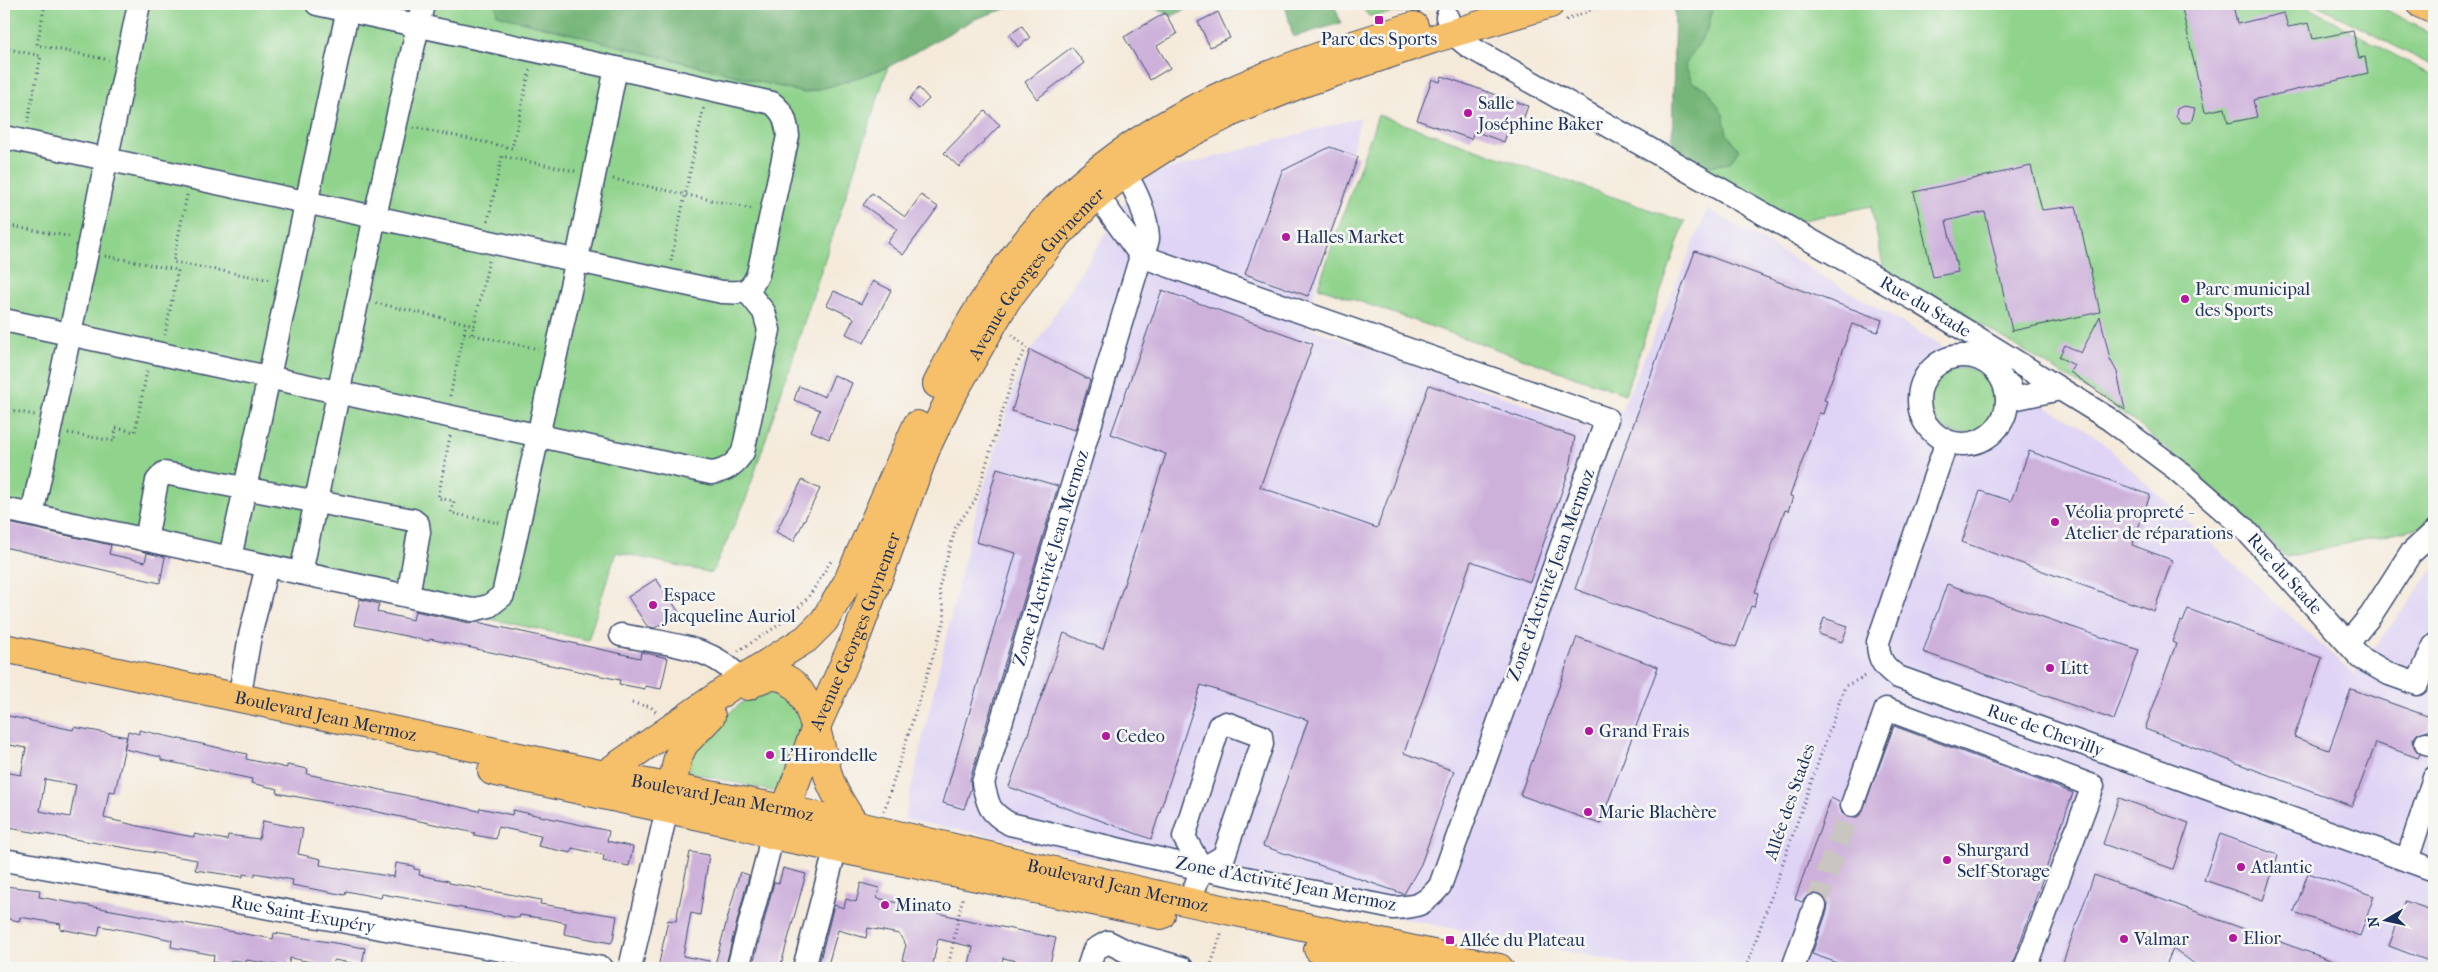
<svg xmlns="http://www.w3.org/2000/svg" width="2438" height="972" viewBox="0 0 2438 972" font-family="'IM FELL French Canon',serif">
  <rect width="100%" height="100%" fill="#f6f6f2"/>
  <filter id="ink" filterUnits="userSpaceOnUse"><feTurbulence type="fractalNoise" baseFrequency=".02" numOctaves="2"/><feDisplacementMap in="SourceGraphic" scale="10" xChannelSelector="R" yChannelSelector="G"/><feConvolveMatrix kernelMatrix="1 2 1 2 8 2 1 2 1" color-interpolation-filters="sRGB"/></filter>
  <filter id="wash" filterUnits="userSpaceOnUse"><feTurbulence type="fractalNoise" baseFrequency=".0096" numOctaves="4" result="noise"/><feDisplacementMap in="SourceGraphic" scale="20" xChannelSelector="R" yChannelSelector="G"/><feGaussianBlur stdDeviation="1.12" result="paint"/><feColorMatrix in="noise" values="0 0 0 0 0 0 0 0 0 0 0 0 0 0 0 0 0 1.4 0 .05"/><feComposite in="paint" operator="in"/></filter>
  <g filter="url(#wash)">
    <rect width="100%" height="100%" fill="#f5eada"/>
    <path fill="#dfd4f5" d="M1361 117 1305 326 1611 435 1708 209 2093 434 2354 675 2434 568V968H1650L904 819 971 530 1020 369 1141 177Z"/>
    <path fill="#90d38c" stroke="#568175" d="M4 4H496L497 15 804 93 831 86 888 67 745 502 712 573 616 552 588 640 290 576 254 577 251 570 4 513Z
      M1359 4H1433L1408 11 1369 16Z
      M1675 4H2303L2434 77V524L2286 557 2243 515 2133 420 2090 391 1987 328 1884 270 1871 206 1799 221 1672 151Z
      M2316 4H2375L2434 35V67Z
      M1378 115 1685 222 1625 394 1318 287Z
      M1929 401a33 33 0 1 1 66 0a33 33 0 1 1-66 0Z
      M784 689C789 696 798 704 801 712 807 733 793 779 776 792L688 772 693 744 757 690Z"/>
    <path fill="#74b578" stroke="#48726b" d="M496 4H1020L975 19 888 67 831 86 804 93 497 15Z
      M1152 4H1230L1231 9 1191 7 1172 16 1150 6Z
      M1285 4H1334L1341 23 1293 37Z
      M1675 4H1714L1708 29 1685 65 1692 82 1707 89 1723 114 1727 134 1739 150 1729 163 1702 167 1672 151Z"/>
    <g id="blocks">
      <path fill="#cdb1db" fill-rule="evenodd" d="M2181 4H2233L2237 24 2284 13 2288 27 2309 23 2313 39 2353 31 2359 58 2365 57 2368 73 2253 100 2257 117 2228 123 2225 108 2205 112Z
        M1218 12 1230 38 1210 47 1198 22Z
        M1165 13 1177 34 1157 46 1170 68 1150 80 1124 37Z
        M1022 26 1030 38 1018 47 1009 35Z
        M1072 47 1084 63 1037 99 1025 82Z
        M1442 76 1528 106 1520 128 1510 125 1504 142 1474 131 1471 139 1417 120 1432 79 1440 82Z
        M919 88 929 99 919 109 909 99Z
        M2183 106 2195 108 2192 120 2187 123 2180 122 2176 116 2177 109Z
        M985 111 1000 125 959 167 944 153Z
        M1330 147 1358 157 1308 296 1245 274 1282 171Z
        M2031 166 2042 210 2076 206 2100 312 2012 331 1985 212 1946 221 1958 272 1933 277 1914 192Z
        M872 193 905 217 921 195 938 207 903 255 887 243 897 229 863 205Z
        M1695 251 1882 320 1878 332 1852 324 1824 400 1827 401 1823 414 1819 413 1790 496 1793 497 1788 511 1785 510 1755 592 1758 593 1754 607 1751 606 1736 647 1575 589Z
        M873 281 891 290 864 343 846 334 854 318 827 305 834 291 861 304Z
        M1162 290 1313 344 1260 487 1377 528 1429 385 1575 437 1570 468 1530 582 1471 561 1404 753 1454 771 1421 864 1404 894 1263 846 1308 720 1201 685 1151 839 1009 787 1064 633 1103 649 1166 454 1111 434Z
        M2100 316 2110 359 2117 372 2125 410 2070 372 2074 365 2059 357 2065 345 2081 353Z
        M1030 350 1090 380 1075 430 1012 411Z
        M834 375 852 383 829 439 811 431 820 410 794 400 799 386 825 397Z
        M2029 451 2150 495 2132 545 2172 560 2154 611 1962 542 1980 491 2011 501Z
        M997 468 1058 486 970 779 971 788 964 809 943 803 1016 553 976 542Z
        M802 480 820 489 794 541 776 532Z
        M4 522 111 545 109 554 145 562 147 553 165 557 160 583 4 547Z
        M656 579 679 612 655 628 647 626 628 597Z
        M1947 584 2139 650 2114 720 1923 652Z
        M360 599 379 604 377 612 413 620 415 611 469 623 477 622 640 658 641 652 668 658 661 689 645 686V689L619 684 620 680 430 639 429 641 354 625Z
        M2188 609 2322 658 2294 737 2329 750 2351 689 2433 718 2428 730 2417 734 2413 739 2414 747 2420 754 2418 758 2376 743 2352 806 2145 729 2176 644 2172 642 2180 621 2183 622Z
        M1824 618 1848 626 1842 642 1819 634Z
        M1577 637 1658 667 1600 824 1520 795Z
        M4 715 73 730 74 727 127 737 115 792 109 791 104 818 160 831 194 837V834L227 840 228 835 259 839 263 821 303 829 298 854 321 859 320 865 394 877 396 863 414 866V869L420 870 419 875 449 881V883L541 900 540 904 617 916 613 940 611 943 564 934 566 923 553 920 520 915 519 918 382 894 381 898 346 891 345 895 292 885 293 880 255 873V876L243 874V877L195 870 197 860 9 828 4 826V772L21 775 26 748 4 744ZM45 779 76 785 70 817 40 811Z
        M1894 726 2073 793 2011 968H1852L1812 954 1827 911 1828 903 1825 897 1819 894 1807 896 1802 902 1795 899 1831 798 1839 802 1842 813 1847 817 1855 818 1861 815Z
        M139 730 247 754 246 759 287 768V765L308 769 307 774 479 811 480 808 512 815 513 810 609 831 607 841 633 847 629 866 603 861 604 855 572 848 571 853 538 846 541 836 498 827 496 839 474 835 475 833 378 812 277 793 278 789 251 783 252 779 161 760V757L124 749 128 731 139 734Z
        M2119 798 2189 823 2173 869 2103 844Z
        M2220 834 2278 855 2263 900 2204 880Z
        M690 852 709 855 700 915 691 913 683 956 709 961V968H658L668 920 676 921Z
        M783 868 806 874 780 968H752L774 882 779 883Z
        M740 872 749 875 725 968H714Z
        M2308 873 2374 896 2360 936 2294 912Z
        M2094 875 2347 966 2346 968H2200L2173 948 2165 968H2061Z
        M861 883 879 888 877 898 967 920 1056 938 1049 968 1003 958 1000 968H968L973 947 938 939 932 968H903L905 961 902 960 906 945 899 934 868 928 866 938 838 930 827 968H818L834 905 844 908 846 899 856 902Z
        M4 886 40 890 39 897 273 939 274 933 365 948 362 965 334 960 333 966 290 958 288 967 247 960 246 962 234 960 227 964 213 962 214 955 171 947 172 940 140 933 100 926 98 936 60 929 61 924 20 917 19 921 4 918Z
        M2405 901 2434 911V963L2389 946Z"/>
    </g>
  </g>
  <g filter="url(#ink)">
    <use href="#blocks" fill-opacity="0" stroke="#3c4b71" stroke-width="1"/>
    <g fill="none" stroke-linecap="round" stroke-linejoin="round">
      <path stroke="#c9c5c1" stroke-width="22" stroke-dasharray="22 11" stroke-linecap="butt" d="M1815 906 1852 805"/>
      <g stroke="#3c4b71" stroke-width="25">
        <g id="minor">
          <path id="s1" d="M1447 17 1452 33 1468 46 1921 303 2109 419 2176 469 2244 528 2361 658 2389 674 2417 684 2434 646"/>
          <path d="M4 137 722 292C743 293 749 294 758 274L788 136C786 121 784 112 772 103L616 68"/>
          <path id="s2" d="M1097 195 1141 256 1607 419 1440 886C1424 905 1418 907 1393 908L1202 869 1010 824C989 812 988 806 983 783L1141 256C1143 251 1148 244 1148 238 1147 216 1136 191 1125 173"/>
          <path d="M4 320 711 473C726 471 735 465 743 452L769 330 764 312 747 291"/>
          <circle cx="1963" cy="400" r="44"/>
          <path d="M2010 386 2008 400 2060 389"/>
          <path id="s3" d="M1947 441 1878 642C1878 660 1884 667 1898 677L2434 870"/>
          <path d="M4 509 472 610 489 606 503 595 577 259 616 68 317 4"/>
          <path d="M32 515 139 4"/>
          <path d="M146 540 157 481 164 473 413 520 418 524 419 532 408 596"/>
          <path d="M230 558 349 4"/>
          <path d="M301 573 375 216 423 4"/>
          <path d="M621 635C659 643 716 645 740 680L757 679"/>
          <path d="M2348 643 2371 615 2410 554 2434 532"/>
          <path d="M239 699 250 636 267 566"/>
          <path d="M2426 743 2434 745"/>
          <path d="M1852 805 1886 709 2093 786 2025 968"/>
          <path id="s4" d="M4 860 602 968"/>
          <path d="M2407 860 2434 778"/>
          <path d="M1189 902 1202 869 1224 856 1262 744 1261 736 1226 723 1219 726 1184 837 1202 869"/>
          <path d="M630 968 667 809"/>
          <path d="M738 968 768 854 774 822"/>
          <path d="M804 968 836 847"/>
          <path d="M1088 968 1094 950 1108 942 1128 952 1182 968"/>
          <path d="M1793 968 1815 906"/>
        </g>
      </g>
      <g stroke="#3c4b71" stroke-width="30">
        <g id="major">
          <path d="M937 384C971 317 1011 251 1065 199 1161 107 1290 63 1414 26"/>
          <path id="s5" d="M4 648 604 775 785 809 1189 902 1499 968"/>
          <path d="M748 686C809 645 817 744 830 781 836 797 846 811 855 825"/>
          <path d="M492 771 737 824 773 835 1161 915"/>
          <path d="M604 775 740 680 806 639 824 621 847 583 917 425"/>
          <path d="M668 805 678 757 684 744 711 716"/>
          <path id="s6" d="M774 822 785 809 790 797 816 727 857 635 927 446 949 400 1006 301 1051 242 1097 195 1125 173 1177 140 1234 111 1300 84 1433 39 1550 4"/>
          <path d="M1318 949 1409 968"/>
        </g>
      </g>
      <g stroke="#3c4b71" stroke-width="30">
        <path id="highway" d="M2421 4 2434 10"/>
      </g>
      <path stroke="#3c4b71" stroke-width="3" stroke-dasharray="1 4" stroke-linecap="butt" d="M45 4 37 45 109 60
        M1566 20 1605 4
        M4 48 41 56 27 124
        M413 127 512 148 530 69
        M613 179 753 209
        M4 185 9 157
        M187 195 173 262 271 280
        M488 221 502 156 575 171
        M4 225 72 237
        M105 256 178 270 165 335
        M671 261 704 106
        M376 303 474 325 489 261
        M464 333 466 323
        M472 334 474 325
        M450 396 464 333 538 349
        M4 409 35 415
        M68 433 114 441 116 428 135 432 147 371
        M450 436 438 498 454 501 451 513 499 523
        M738 651C761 636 786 623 803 603 814 591 822 575 831 561
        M632 703 651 707 656 712
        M884 811 945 618 939 588 956 526 975 501 1017 364 1027 347 1011 334
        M948 968 963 895
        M1210 968 1222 931
        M1746 968 1845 686 1868 675"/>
      <use href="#minor" stroke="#fff" stroke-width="22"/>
      <use href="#major" stroke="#f6c06b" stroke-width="28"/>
      <use href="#highway" stroke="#f6c06b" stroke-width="28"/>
    </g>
  </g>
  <g fill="#b5179e" stroke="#f6f6f2" stroke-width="2">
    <rect x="1374" y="15" width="10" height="10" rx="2.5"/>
    <circle cx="1468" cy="113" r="5"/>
    <circle cx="1286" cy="237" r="5"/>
    <circle cx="2185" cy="299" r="5"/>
    <circle cx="2055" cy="522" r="5"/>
    <circle cx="653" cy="605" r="5"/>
    <circle cx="2050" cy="668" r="5"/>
    <circle cx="1589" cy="731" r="5"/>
    <circle cx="1106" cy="736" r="5"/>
    <circle cx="770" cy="755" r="5"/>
    <circle cx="1588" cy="812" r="5"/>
    <circle cx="1947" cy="860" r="5"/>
    <circle cx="2241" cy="867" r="5"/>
    <circle cx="885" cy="905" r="5"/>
    <circle cx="2233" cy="938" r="5"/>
    <circle cx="2124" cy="939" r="5"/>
    <rect x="1445" y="935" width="10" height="10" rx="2.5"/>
  </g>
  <g text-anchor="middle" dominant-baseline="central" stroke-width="5" stroke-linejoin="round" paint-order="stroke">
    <g font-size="18" fill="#1b2f5e" stroke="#f6f6f2" text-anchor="start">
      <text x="1379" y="39" text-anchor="middle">Parc des Sports</text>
      <text x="1478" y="103">Salle<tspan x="1478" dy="21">Joséphine Baker</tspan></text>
      <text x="1296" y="237">Halles Market</text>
      <text x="2195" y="289">Parc municipal<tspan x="2195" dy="21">des Sports</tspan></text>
      <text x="2065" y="512">Véolia propreté -<tspan x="2065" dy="21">Atelier de réparations</tspan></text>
      <text x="663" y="595">Espace<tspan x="663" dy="21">Jacqueline Auriol</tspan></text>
      <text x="2060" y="668">Litt</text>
      <text x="1599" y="731">Grand Frais</text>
      <text x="1116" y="736">Cedeo</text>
      <text x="780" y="755">L'Hirondelle</text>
      <text x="1598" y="812">Marie Blachère</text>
      <text x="1957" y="850">Shurgard<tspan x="1957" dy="21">Self-Storage</tspan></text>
      <text x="2251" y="867">Atlantic</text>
      <text x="895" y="905">Minato</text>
      <text x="2243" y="938">Elior</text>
      <text x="2134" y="939">Valmar</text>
      <text x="1460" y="940">Allée du Plateau</text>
    </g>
    <g font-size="18" fill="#1b2f5e" stroke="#f6f6f2">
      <text stroke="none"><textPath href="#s6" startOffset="612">Avenue Georges Guynemer</textPath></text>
      <text stroke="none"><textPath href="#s1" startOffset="564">Rue du Stade</textPath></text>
      <text stroke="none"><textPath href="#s2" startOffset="1798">Zone d'Activité Jean Mermoz</textPath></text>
      <text stroke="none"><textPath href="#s1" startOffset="1014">Rue du Stade</textPath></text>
      <text transform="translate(1551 575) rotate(-70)">Zone d'Activité Jean Mermoz</text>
      <text stroke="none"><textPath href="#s6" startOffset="208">Avenue Georges Guynemer</textPath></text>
      <text stroke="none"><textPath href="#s5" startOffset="329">Boulevard Jean Mermoz</textPath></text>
      <text stroke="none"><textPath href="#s3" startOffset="412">Rue de Chevilly</textPath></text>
      <text stroke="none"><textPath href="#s5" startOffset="734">Boulevard Jean Mermoz</textPath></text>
      <text transform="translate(1790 802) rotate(-71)">Allée des Stades</text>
      <text transform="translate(1286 884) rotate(11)">Zone d'Activité Jean Mermoz</text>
      <text stroke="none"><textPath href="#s5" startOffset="1139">Boulevard Jean Mermoz</textPath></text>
      <text stroke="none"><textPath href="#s4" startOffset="304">Rue Saint-Exupéry</textPath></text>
    </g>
  </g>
  <rect width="2438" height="972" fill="none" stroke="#f6f6f2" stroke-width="20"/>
  <g transform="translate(2386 920) rotate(261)" stroke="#f6f6f2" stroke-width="4" paint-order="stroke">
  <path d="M0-4L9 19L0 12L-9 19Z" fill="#1b2f5e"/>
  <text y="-8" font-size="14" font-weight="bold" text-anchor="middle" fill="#1b2f5e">N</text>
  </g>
</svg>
